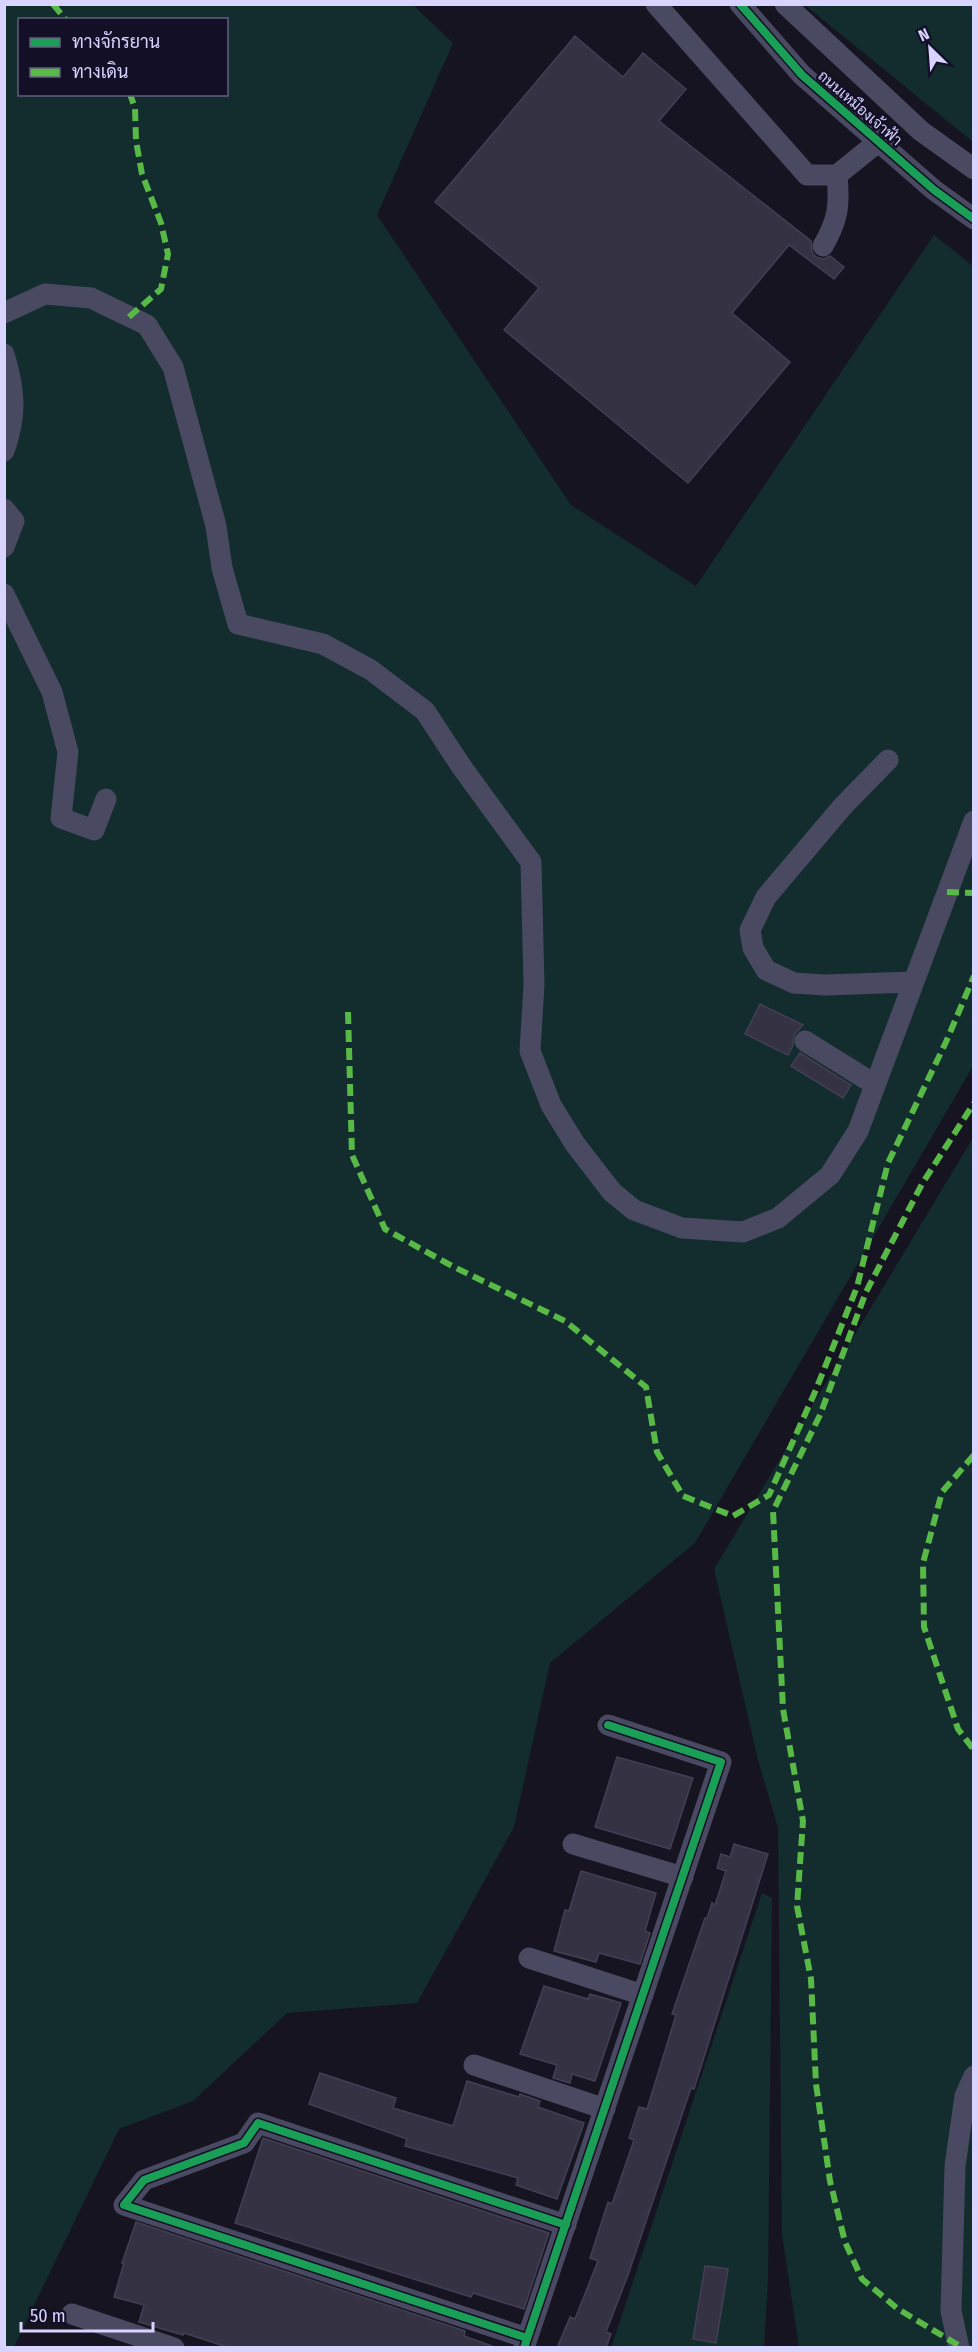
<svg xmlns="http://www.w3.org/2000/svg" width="978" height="2352" viewBox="0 0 978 2352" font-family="'Fira Sans Condensed',Sarabun,sans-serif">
  <rect width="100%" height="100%" fill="#161421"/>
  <path fill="#132c2d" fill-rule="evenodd" d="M5 5H413L453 43 377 215 571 505 696 586 934 235 973 266V1066L695 1543 550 1663 514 1827 417 2003 287 2013 193 2101 119 2129 14 2347 5 2348ZM20 20H226V94H20Z
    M805 5H973V142Z
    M973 1138V2347H799L782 2234 778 1828 758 1760 714 1569Z
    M762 1893 772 1898 768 2280 764 2347 611 2348Z"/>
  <path fill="#343243" stroke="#433f54" stroke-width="1.5" d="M575 36 623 77 643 53 686 89 659 121 811 241 812 252 816 257 824 259 830 256 844 267 834 279 789 245 732 313 790 362 688 483 504 330 539 288 435 202Z
    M760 1004 803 1025 794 1035 793 1045 788 1055 745 1034Z
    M800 1053 851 1085 843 1098 791 1066Z
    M617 1757 693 1778 670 1849 595 1827Z
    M734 1844 768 1854 694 2089 691 2088 628 2275 606 2332 611 2334 606 2348H557L570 2317 575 2319 598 2261 590 2258 608 2202 612 2204 634 2140 629 2138 639 2107 647 2109 676 2015 672 2014 705 1918H707L712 1903 715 1905 726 1871 717 1868 721 1854 730 1857Z
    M581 1871 656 1893 645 1931 650 1933 640 1964 599 1953 596 1962 554 1951 565 1910 569 1911Z
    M544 1986 588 1999 590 1994 621 2003 595 2081 572 2074 570 2083 553 2078 557 2065 520 2054Z
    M320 2073 396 2098 393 2108 453 2126 467 2081 519 2097 520 2094 540 2101 538 2107 584 2123 557 2199 516 2185 518 2178 405 2146 407 2139 309 2104Z
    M263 2138 549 2233 524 2309 473 2293 471 2297 235 2223Z
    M136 2222 465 2331 464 2336 492 2346V2348H230L184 2333 183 2335 139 2322 144 2305 114 2297 124 2263H122Z
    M705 2266 728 2269 716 2343 693 2339Z"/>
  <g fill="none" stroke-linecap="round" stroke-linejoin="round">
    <path stroke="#4a4962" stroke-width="21" d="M656 4 807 175H837L878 142
      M740 4 802 75 934 190 974 219
      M785 4 921 131 974 169
      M823 246C838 220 840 206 837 175
      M4 313 45 294 91 298 147 325 173 367 216 526 222 568 238 624 323 644 371 670 425 711 461 766 531 862 534 985 530 1051 551 1105 575 1144 612 1192 634 1210 682 1228 743 1232 778 1218 830 1175 858 1131 974 821
      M4 354C15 391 17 414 4 451
      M4 509 14 521 4 547
      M4 594 52 692 68 752 61 818 94 830 106 799
      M888 760 843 806 766 897 750 930 753 948 766 970 794 983 825 985 913 982
      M805 1041 874 1084
      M573 1844 683 1877
      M529 1958 643 1995
      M474 2065 605 2109
      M72 2314 174 2348
      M527 2338 124 2205 144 2180 244 2143 258 2123 566 2225
      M524 2348 721 1762 608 1725
      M959 2348 951 2311 955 2166 965 2096 974 2076"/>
    <path stroke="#58b947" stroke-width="6" stroke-dasharray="12 6" stroke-linecap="butt" d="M53 4 66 20
      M129 317 161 289 168 254 161 223 142 174 136 141 135 108 130 94
      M947 892 974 893
      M348 1012 352 1155 385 1229 452 1266 565 1321 646 1387 657 1452 683 1496 733 1516 769 1495 815 1392 857 1287 888 1163 946 1042 974 976
      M974 1455 942 1492 923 1563 924 1627 958 1729 974 1750
      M958 2345 898 2309 862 2279 845 2242 830 2181 816 2084 811 1979 797 1906 803 1821 783 1709 773 1511 820 1415 866 1292 922 1184 974 1103"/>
    <g stroke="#130f26" stroke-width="11">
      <path id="cycleway" d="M740 4 802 75 934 190 974 219
        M527 2338 124 2205 144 2180 244 2143 258 2123 566 2225
        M524 2348 721 1762 608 1725"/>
    </g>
    <use href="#cycleway" stroke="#1a9f57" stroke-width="8"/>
  </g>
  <g text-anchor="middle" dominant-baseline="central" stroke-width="5" stroke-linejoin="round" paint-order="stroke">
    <g font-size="15" fill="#d9d4ff" stroke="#130f26">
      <text transform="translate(860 108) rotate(41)">ถนนเหมืองเจ้าฟ้า</text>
    </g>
  </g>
  <rect width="978" height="2352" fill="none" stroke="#d9d4ff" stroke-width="12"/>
  <rect x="18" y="18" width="210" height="78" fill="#130f26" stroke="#625e7d" stroke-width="1.5"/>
  <rect x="30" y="38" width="30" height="9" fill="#1a9f57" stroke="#625e7d" stroke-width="1.5"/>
  <text x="72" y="48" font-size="18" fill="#d9d4ff">ทางจักรยาน</text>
  <rect x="30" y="68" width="30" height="9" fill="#58b947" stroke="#625e7d" stroke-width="1.5"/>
  <text x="72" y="78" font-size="18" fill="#d9d4ff">ทางเดิน</text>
  <g transform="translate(930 48) rotate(335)" stroke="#130f26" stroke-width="4.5" paint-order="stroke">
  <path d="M0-4.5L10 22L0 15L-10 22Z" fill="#d9d4ff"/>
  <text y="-9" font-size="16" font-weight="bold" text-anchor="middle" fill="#d9d4ff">N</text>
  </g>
  <path d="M21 2322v9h132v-9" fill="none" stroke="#d9d4ff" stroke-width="3"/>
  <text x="30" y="2322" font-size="18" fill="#d9d4ff" stroke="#130f26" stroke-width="4.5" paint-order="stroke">50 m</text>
</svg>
